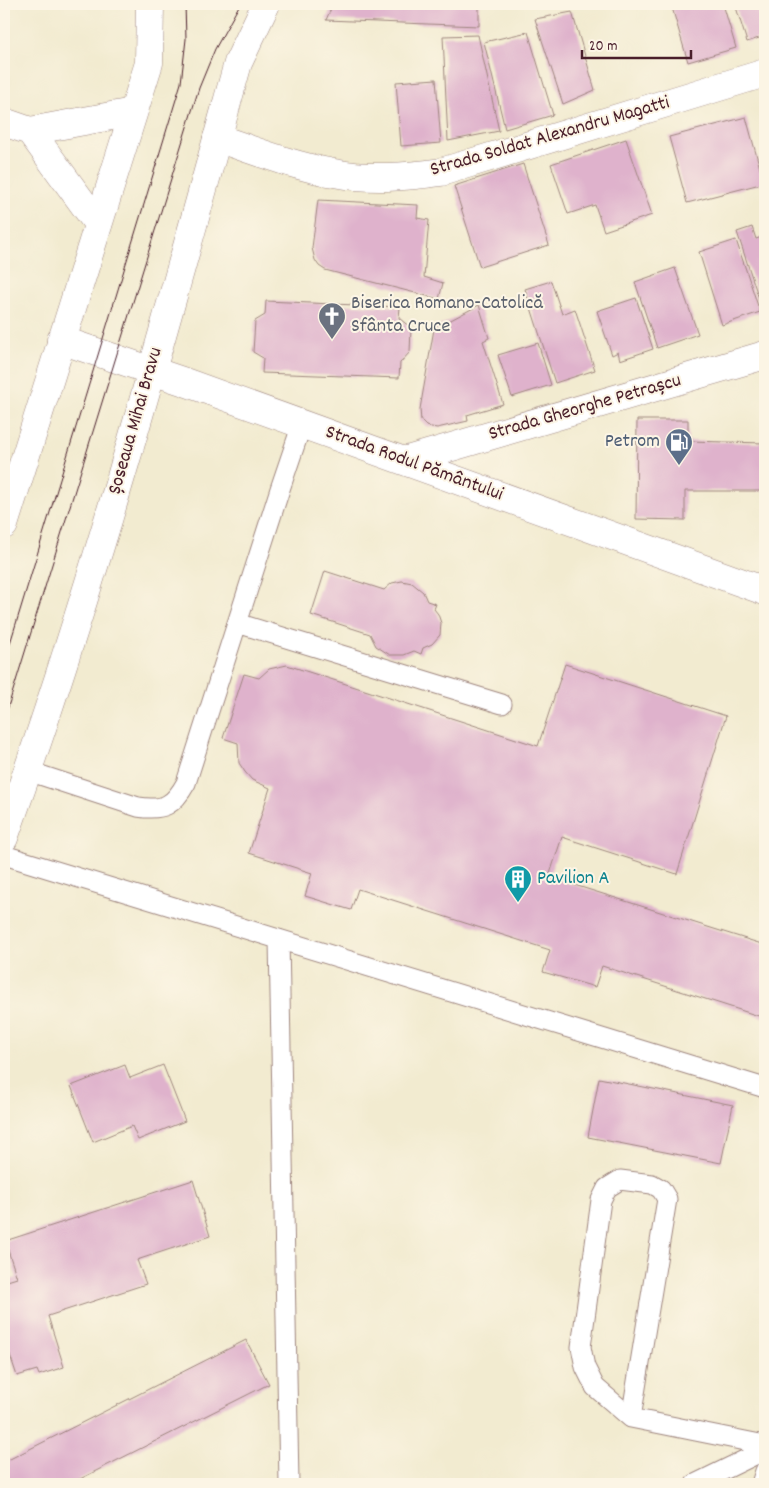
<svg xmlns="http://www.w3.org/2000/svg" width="769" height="1488" viewBox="0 0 769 1488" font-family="Dekko,sans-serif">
  <rect width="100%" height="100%" fill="#fcf5e5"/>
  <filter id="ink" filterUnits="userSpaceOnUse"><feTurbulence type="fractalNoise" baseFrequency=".02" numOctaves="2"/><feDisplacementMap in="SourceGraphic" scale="10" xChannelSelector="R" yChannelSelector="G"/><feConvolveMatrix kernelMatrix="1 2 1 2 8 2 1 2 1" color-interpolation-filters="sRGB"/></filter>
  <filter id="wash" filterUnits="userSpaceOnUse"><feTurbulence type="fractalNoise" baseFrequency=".0096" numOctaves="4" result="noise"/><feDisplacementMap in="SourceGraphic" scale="20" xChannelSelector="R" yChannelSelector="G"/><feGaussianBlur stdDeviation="1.12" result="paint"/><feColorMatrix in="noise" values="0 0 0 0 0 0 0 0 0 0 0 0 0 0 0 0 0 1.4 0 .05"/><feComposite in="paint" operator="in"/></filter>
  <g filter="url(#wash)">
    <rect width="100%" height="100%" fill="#f2ebd0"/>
    <g id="blocks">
      <path fill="#dfb2cc" d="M333 4H479V26L326 20Z
        M671 4H723L736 48 688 62Z
        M735 4H765V36L747 42Z
        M572 12 595 90 563 104 535 19Z
        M528 32 553 115 505 129 484 42Z
        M478 35 499 131 448 141 443 36Z
        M436 79 441 143 401 146 396 82Z
        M746 117 764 183 687 203 669 137Z
        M626 139 652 215 604 231 595 205 568 214 551 164Z
        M523 164 549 245 480 267 454 186Z
        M318 200 418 205 417 218 429 220 424 277 443 283 439 299 325 270 319 266 315 260 312 248Z
        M752 227 756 239 765 236V310L763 311 737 232Z
        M736 240 760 312 722 325 699 252Z
        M675 268 698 334 657 348 635 282Z
        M551 281 562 314 575 309 595 370 555 383 525 289Z
        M636 298 653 349 620 360 618 352 612 355 597 311Z
        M266 301 400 307 399 318 411 328 410 352 400 363 399 378 262 373 263 358 253 352 255 321 265 315Z
        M479 305 489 338 483 341 503 404 467 415 468 421 437 428 426 426 421 421 420 409 434 329Z
        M538 343 551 385 512 397 498 355Z
        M637 420H688V441L765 443V491H685V520L636 519Z
        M325 571 384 590 392 583 402 581 412 583 423 592 427 601 436 604 434 609 438 614 441 623 440 635 432 644 423 648 421 654 414 651 404 655H390L376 646 370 634 311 615Z
        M565 664 726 716 677 874 562 837 549 877 765 945V1018L602 966 595 987 543 972 550 950 358 889 351 910 305 896 312 873 249 853 270 788 252 780 245 772 239 763 238 743 223 738 244 674 259 678 269 669 287 665 538 746Z
        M125 1065 130 1078 163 1065 185 1121 138 1140 132 1126 93 1142 71 1086Z
        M599 1078 733 1105 721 1163 588 1137Z
        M193 1180 210 1236 137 1260 146 1284 48 1316 64 1367 39 1375 37 1370 17 1376 4 1337V1282L17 1278 5 1241Z
        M246 1340 269 1384 70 1484H4V1462Z"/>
    </g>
  </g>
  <g filter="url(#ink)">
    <use href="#blocks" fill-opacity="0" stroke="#9e857e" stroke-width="1"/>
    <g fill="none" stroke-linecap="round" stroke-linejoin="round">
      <g stroke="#9e857e" stroke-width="21">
        <path id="lane" d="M237 623 502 704
          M28 771 138 807C164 811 174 805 186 783L280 489 302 424
          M4 855 765 1088
          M279 939 289 1484
          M631 1418 595 1387 585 1367 581 1347 601 1200 607 1188 620 1180 652 1184 661 1189 667 1199 631 1418 765 1445
          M695 1484 765 1450
          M761 1484 765 1471"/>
      </g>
      <g stroke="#9e857e" stroke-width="29">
        <path id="street" d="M4 122 30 131 133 112
          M30 131 98 224
          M217 138C255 151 294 166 334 173 370 180 406 177 441 172L765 73
          M61 340 182 381 765 591
          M404 461 765 355"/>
      </g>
      <g stroke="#9e857e" stroke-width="29">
        <path id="primary" d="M4 525 149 63 150 4
          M4 838C95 584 166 323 238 63L266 4"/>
      </g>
      <use href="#lane" stroke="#fff" stroke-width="19"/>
      <use href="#street" stroke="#fff" stroke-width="28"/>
      <use href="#primary" stroke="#fff" stroke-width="28"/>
      <path stroke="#4a1f2b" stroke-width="1" d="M4 663 181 83 186 39 185 4
        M4 720 199 88 215 49 240 4"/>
    </g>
  </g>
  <defs>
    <g id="church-pin" transform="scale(1.4375)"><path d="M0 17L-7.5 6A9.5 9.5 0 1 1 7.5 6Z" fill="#6b7280" stroke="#fcf5e5"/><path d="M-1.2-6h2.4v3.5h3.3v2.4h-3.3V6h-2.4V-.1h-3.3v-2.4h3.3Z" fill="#fff"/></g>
    <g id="fuel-pin" transform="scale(1.4375)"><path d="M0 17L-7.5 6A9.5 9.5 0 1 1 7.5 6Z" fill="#5c6f8a" stroke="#fcf5e5"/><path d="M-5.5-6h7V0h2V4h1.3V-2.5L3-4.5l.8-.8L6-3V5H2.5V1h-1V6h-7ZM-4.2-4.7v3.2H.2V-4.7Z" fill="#fff"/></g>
    <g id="building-pin" transform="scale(1.4375)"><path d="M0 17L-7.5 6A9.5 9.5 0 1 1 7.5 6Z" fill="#0f9aa8" stroke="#fcf5e5"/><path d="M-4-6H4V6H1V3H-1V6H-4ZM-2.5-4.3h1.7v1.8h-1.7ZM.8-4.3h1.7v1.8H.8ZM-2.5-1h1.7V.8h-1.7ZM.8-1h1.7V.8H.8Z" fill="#fff"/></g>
  </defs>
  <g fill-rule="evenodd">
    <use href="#church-pin" x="332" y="316"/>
    <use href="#fuel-pin" x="679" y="442"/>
    <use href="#building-pin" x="518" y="879"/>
  </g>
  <g text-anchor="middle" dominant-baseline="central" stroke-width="4" stroke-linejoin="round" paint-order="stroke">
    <g font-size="20" fill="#4a1f2b" stroke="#fcf5e5">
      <text transform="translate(550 137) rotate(-16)">Strada Soldat Alexandru Magatti</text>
      <text transform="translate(585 408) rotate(-16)">Strada Gheorghe Petrașcu</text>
      <text transform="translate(136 421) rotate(-74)">Șoseaua Mihai Bravu</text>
      <text transform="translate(414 464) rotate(20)">Strada Rodul Pământului</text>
    </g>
    <g font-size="20" fill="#5b616d" stroke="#fcf5e5" text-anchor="start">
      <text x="351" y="304">Biserica Romano-Catolică<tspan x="351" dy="23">Sfânta Cruce</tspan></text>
    </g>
    <g font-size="20" fill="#4e5e75" stroke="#fcf5e5" text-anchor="end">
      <text x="660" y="442">Petrom</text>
    </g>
    <g font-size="20" fill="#0d838f" stroke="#fcf5e5" text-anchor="start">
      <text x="537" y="879">Pavilion A</text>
    </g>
  </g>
  <rect width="769" height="1488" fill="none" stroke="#fcf5e5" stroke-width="20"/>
  <path d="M582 50v8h109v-8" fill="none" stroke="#4a1f2b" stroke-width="2.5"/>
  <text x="589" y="50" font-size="15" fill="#4a1f2b" stroke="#fcf5e5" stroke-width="4" paint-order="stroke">20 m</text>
</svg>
